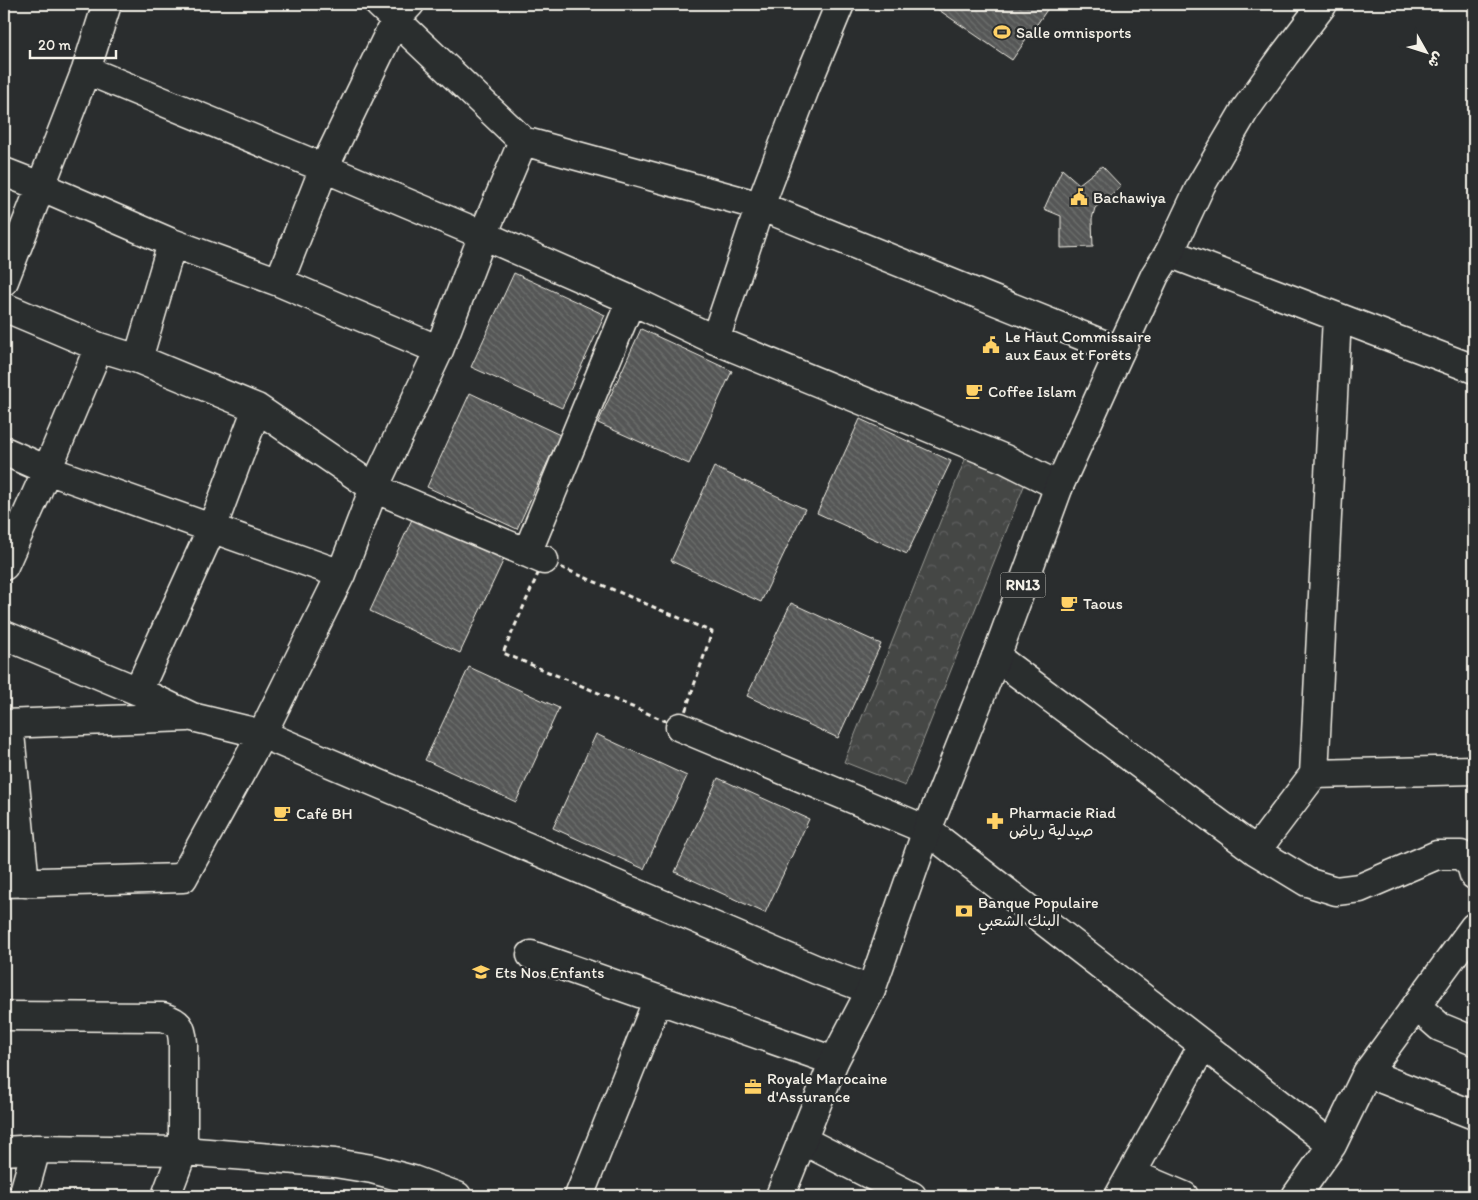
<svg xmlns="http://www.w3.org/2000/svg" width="1478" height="1200" viewBox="0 0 1478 1200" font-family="Itim,'Playpen Sans Arabic',sans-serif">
  <defs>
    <pattern id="forest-crowns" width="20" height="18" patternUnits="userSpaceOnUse" patternTransform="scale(1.25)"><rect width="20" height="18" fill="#444645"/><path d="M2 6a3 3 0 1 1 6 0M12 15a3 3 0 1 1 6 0" fill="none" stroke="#606160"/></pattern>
    <pattern id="building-back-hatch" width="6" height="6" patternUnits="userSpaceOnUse" patternTransform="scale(1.25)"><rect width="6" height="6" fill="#555756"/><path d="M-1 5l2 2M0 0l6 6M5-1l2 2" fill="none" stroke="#6e706e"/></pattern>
  </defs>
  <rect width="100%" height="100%" fill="#2a2d2e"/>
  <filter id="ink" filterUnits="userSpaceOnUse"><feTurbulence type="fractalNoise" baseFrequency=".02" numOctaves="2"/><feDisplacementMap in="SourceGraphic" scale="10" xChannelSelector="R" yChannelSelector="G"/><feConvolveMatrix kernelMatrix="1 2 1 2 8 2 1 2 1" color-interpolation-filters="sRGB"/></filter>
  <g filter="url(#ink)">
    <path fill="url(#forest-crowns)" stroke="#9c9c96" d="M966 457 1026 481 905 786 844 762Z"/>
    <path fill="url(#building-back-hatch)" stroke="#f4f1e8" d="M930 4H1051L1012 60Z
      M1102 166 1121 186 1095 208 1092 219 1093 247 1061 248V216L1044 209 1062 169 1079 184Z
      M514 273 605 315 562 408 471 367Z
      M641 329 732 371 689 464 598 423Z
      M470 393 560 435 517 529 427 487Z
      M860 419 951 461 907 554 817 513Z
      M714 467 805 509 761 602 671 561Z
      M413 517 504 559 460 653 370 611Z
      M791 603 881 644 838 738 747 696Z
      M469 667 559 708 516 802 425 760Z
      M596 734 687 776 644 869 553 828Z
      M718 778 809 819 765 913 675 872Z"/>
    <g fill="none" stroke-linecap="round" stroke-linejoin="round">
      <g stroke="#f4f1e8" stroke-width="31">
        <path id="minor" d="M379 4 523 141 760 206 1120 351
          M86 70 324 168 483 235 631 300 715 340 1005 459 1059 486
          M4 172 40 186 172 243 279 282 439 350
          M1169 253 1474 369
          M4 281 86 70 107 4
          M279 282 324 168 396 19 410 4
          M4 307 99 347 138 359 257 408 374 488 544 560
          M715 340 760 206 806 86 840 4
          M138 359 172 243
          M4 451 47 470 341 574
          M527 553 631 300
          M4 566 47 470 99 347
          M4 635 138 691 192 717 262 734 817 970 871 990
          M996 657 1256 851 1307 882 1336 891 1360 888 1437 855H1461L1471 865 1474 875
          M138 691 212 528 257 408
          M4 724 187 717
          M9 724 25 883
          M680 727 927 830 1332 1145
          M1314 774 1474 770
          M1256 851 1314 774 1337 317
          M4 883 183 878 262 734 341 574 374 488 439 350 483 235 523 141
          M531 955 834 1061
          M1416 1006 1440 1027 1474 1041
          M4 1016 163 1017C178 1022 182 1026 183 1043V1151L166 1196
          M1367 1073 1474 1115
          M802 1140 912 1196
          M4 1151 36 1149 183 1151 335 1163 372 1169 413 1180 457 1196
          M1132 1174 1184 1196
          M23 1196 36 1149
          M579 1196 658 999
          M1119 1196 1203 1045
          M1296 1196 1332 1145 1367 1073 1474 927"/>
      </g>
      <g stroke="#f4f1e8" stroke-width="31">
        <path id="major" d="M780 1196 834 1061 871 990 927 830 996 657 1059 486 1120 351 1155 275 1169 253 1201 185 1245 110 1285 54 1323 4"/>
      </g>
      <path stroke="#f4f1e8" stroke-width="3" stroke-dasharray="5 4" stroke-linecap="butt" d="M544 560 712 632 680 727 503 653Z"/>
      <use href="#minor" stroke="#2a2d2e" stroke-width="28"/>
      <use href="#major" stroke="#2a2d2e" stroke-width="28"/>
    </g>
  </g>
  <defs>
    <g id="stadium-bare" transform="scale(1.35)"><path d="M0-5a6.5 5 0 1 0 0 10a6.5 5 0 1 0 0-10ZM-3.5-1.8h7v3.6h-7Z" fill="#ffd166" stroke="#2a2d2e" stroke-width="2.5" paint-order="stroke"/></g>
    <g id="civic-bare" transform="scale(1.35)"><path d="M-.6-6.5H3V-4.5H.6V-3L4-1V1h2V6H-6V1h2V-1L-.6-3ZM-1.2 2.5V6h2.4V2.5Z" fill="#ffd166" stroke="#2a2d2e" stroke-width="2.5" paint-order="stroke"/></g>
    <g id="cafe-bare" transform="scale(1.35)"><path d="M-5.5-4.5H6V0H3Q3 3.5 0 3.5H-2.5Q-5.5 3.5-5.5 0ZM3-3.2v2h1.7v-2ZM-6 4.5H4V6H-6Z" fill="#ffd166" stroke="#2a2d2e" stroke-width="2.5" paint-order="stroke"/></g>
    <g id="pharmacy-bare" transform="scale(1.35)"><path d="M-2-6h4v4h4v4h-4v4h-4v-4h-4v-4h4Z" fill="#ffd166" stroke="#2a2d2e" stroke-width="2.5" paint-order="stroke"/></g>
    <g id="bank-bare" transform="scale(1.35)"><path d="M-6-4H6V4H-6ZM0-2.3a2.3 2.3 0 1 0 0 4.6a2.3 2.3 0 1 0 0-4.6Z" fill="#ffd166" stroke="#2a2d2e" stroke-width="2.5" paint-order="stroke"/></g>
    <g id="school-bare" transform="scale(1.35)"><path d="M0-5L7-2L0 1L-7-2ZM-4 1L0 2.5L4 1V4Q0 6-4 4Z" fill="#ffd166" stroke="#2a2d2e" stroke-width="2.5" paint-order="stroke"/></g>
    <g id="office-bare" transform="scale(1.35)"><path d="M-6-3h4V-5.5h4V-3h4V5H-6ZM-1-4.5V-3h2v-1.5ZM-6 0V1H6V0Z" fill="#ffd166" stroke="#2a2d2e" stroke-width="2.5" paint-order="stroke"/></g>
  </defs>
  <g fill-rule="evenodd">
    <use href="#stadium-bare" x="1002" y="32"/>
    <use href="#civic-bare" x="1079" y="197"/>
    <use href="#civic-bare" x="991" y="345"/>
    <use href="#cafe-bare" x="974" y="391"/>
    <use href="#cafe-bare" x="1069" y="603"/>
    <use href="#cafe-bare" x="282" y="813"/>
    <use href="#pharmacy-bare" x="995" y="821"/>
    <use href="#bank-bare" x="964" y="911"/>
    <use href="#school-bare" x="481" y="972"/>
    <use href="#office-bare" x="753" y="1087"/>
  </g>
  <g text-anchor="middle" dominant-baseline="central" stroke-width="4.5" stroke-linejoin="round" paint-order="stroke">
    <rect fill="#2a2d2e" stroke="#b7b6b0" stroke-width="1" x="1000.5" y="572.5" width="45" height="25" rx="4"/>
    <g font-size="15" font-weight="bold" fill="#f4f1e8">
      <text x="1023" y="585">RN13</text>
    </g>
    <g font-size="16" fill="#f4f1e8" stroke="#2a2d2e" text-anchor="start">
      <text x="1016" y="32">Salle omnisports</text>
      <text x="1093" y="197">Bachawiya</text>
      <text x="1005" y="336">Le Haut Commissaire<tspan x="1005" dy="18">aux Eaux et Forêts</tspan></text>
      <text x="988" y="391">Coffee Islam</text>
      <text x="1083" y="603">Taous</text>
      <text x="1009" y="812">Pharmacie Riad<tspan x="1009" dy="18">صيدلية رياض</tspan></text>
      <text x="296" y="813">Café BH</text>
      <text x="978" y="902">Banque Populaire<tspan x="978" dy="18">البنك الشعبي</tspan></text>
      <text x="495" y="972">Ets Nos Enfants</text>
      <text x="767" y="1078">Royale Marocaine<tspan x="767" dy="18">d'Assurance</tspan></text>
    </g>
  </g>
  <rect width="1478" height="1200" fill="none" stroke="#2a2d2e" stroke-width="20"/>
  <rect x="10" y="10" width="1458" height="1180" fill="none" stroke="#f4f1e8" stroke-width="2" filter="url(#ink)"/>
  <g transform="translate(1426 52) rotate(129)" stroke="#2a2d2e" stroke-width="4" paint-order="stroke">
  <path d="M0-4L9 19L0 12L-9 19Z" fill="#f4f1e8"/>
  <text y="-8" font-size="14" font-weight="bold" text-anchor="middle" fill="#f4f1e8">ش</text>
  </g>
  <path d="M30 50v8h86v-8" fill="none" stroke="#f4f1e8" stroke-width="2.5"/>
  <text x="38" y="50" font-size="15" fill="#f4f1e8" stroke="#2a2d2e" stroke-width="4" paint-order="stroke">20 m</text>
</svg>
